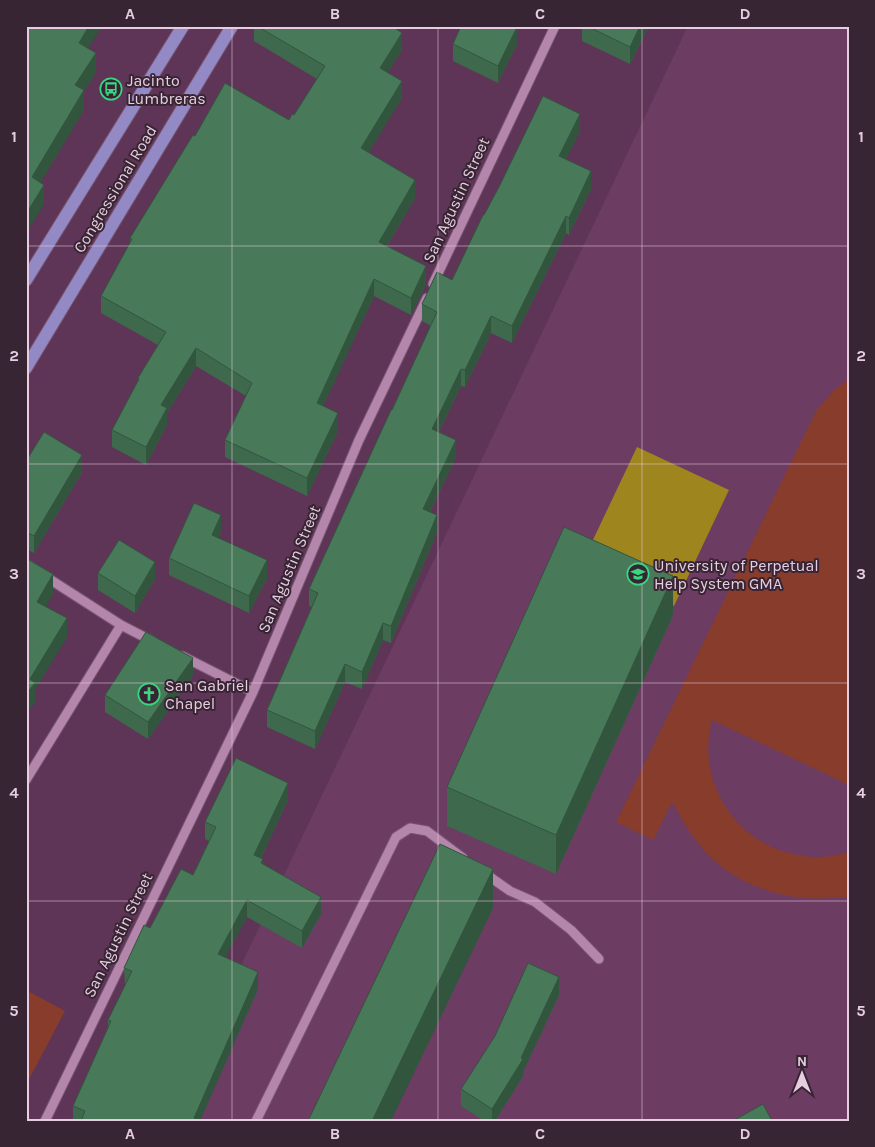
<svg xmlns="http://www.w3.org/2000/svg" width="875" height="1147" viewBox="0 0 875 1147" font-family="Karla,sans-serif">
  <rect width="100%" height="100%" fill="#5e3557"/>
  <path fill="#6c3c63" d="M688 26H849V1121H167Z"/>
  <path fill="#883c2c" d="M849 379V785L712 720C695 783 738 848 804 856 819 859 834 856 849 852V896C843 898 836 898 830 898 779 902 728 882 697 842 687 830 680 815 672 802L653 840 616 822 816 411 834 390Z
    M26 990 65 1011 26 1085Z"/>
  <path fill="#9f851d" d="M637 447 729 490 674 606 582 563Z"/>
  <g fill="none" stroke-linecap="round" stroke-linejoin="round">
    <g stroke="#765470" stroke-width="11">
      <path id="minor" d="M433 284 555 26
        M26 564 121 625 152 641
        M182 656 253 692
        M26 780 121 625
        M483 872 510 891 535 902 571 930 599 959
        M45 1121 253 692 359 440 427 298
        M256 1121 396 837 410 828 427 831 463 858"/>
    </g>
    <g stroke="#765470" stroke-width="14">
      <path id="major" d="M26 280 183 26
        M26 368 232 26"/>
    </g>
    <use href="#minor" stroke="#b586ab" stroke-width="9"/>
    <use href="#major" stroke="#9389c5" stroke-width="12"/>
  </g>
  <path fill="#3e694d" d="M254 26H392L402 50 388 72 402 98 368 152 415 198 387 246 426 284 411 315 374 296 323 406 338 431 307 496 225 457V440L246 396 196 366 167 413V425L146 465 112 447V430L138 381V378L158 345 101 313V296L130 243V238L195 136 289 120 294 115 317 79 254 41Z
    M582 26H649L630 64 582 41Z
    M453 44H517L498 83 453 61Z
    M580 131 565 160 591 189 569 235 566 233 512 343 491 333 465 387 461 386 439 432 456 457 430 512 437 532 391 643 383 640 362 689 345 682 315 749 267 727V710L312 607 309 606V589L431 326 422 321V304L452 280 484 215Z
    M26 458 82 472 34 553 26 549Z
    M221 532 218 538 267 578 249 613 169 575V558Z
    M98 573 155 579 135 613 98 590Z
    M673 615 556 874 447 826V787Z
    M193 675 148 739 105 712V695Z
    M288 800 261 858 263 865 321 914 302 948 247 917 225 957 258 989 200 1120 201 1121H73V1106L108 1028V1020L125 985 124 968 150 928 193 875 209 841 205 839V822Z
    M559 995 523 1072V1076L495 1121H484L461 1106V1089Z"/>
  <path fill="#32553e" d="M89 26 102 27 79 62V43Z
    M640 26H649L630 64V47Z
    M517 27V44L498 83V66Z
    M402 33V50L380 85V68Z
    M96 53V73L84 91V110L32 197V177L75 85Z
    M402 81V98L361 165V148Z
    M580 114V131L559 174V156Z
    M591 171V189L569 235V218Z
    M415 180V198L379 259V242Z
    M44 185V204L26 234V214Z
    M566 216V233L512 343V326Z
    M426 266V284L411 315V298Z
    M374 279V296L317 420V403Z
    M491 316V333L465 387V370Z
    M196 348V366L167 413V425L146 465V447L161 405Z
    M461 369V386L432 446V429Z
    M338 413V431L307 496V478Z
    M456 440V457L423 526V509Z
    M82 455V472L34 553V536Z
    M221 515V532L212 552V535Z
    M437 515V532L391 643V626Z
    M267 560V578L249 613V596Z
    M155 562V579L135 613V596Z
    M53 574V594L37 622V602Z
    M673 576V615L556 874V835Z
    M67 618V637L35 690V702L26 713V694L30 679Z
    M383 623V640L362 689V672Z
    M193 658V675L148 739V722Z
    M345 664V682L315 749V731Z
    M288 783V800L254 873V855Z
    M493 869V908L391 1121H372Z
    M321 897V914L302 948V931Z
    M247 900V917L218 971V954Z
    M258 972V989L200 1121 194 1118Z
    M559 977V995L523 1072V1076L495 1121H492V1109L521 1058Z"/>
  <path fill="#487a59" stroke="#32553e" d="M26 26H89L79 43 96 53 75 85 84 90 32 177 44 185 26 214Z
    M257 26H392L402 33 380 68 402 81 361 148 415 180 379 242 426 266 411 298 374 279 317 403 338 413 307 478 225 440 252 383 196 348 161 405 167 408 146 447 112 430 139 379 138 378 166 332 101 296 132 239 130 238 193 135 195 136 225 83 289 120 292 114 294 115 325 66Z
    M461 26H515L517 27 498 66 453 44Z
    M587 26H640L630 47Z
    M543 96 580 114 559 156 591 171 569 218 566 216 512 326 491 316 465 370 461 369 432 429 456 440 423 509 437 515 391 626 383 623 362 672 345 664 315 731 267 710 318 593 309 589 391 410H392L437 312 422 304 437 272 452 280 483 215H484L499 187Z
    M44 432 82 455 34 536 26 532V458H28Z
    M194 503 221 515 212 535 267 560 249 596 169 558Z
    M564 527 673 576 556 835 447 787Z
    M119 540 155 562 135 596 98 573Z
    M27 559 53 574 37 602 67 618 30 679 35 683 26 694V560Z
    M146 632 193 658 148 722 105 695Z
    M236 758 288 783 254 855 263 859 261 863 321 897 302 931 247 900 218 954 258 972 194 1118 201 1121H81L85 1111 73 1106 111 1021 108 1020 132 971 124 968 144 925 150 928 181 869 193 875 216 827 205 822Z
    M440 844 493 869 372 1121H308Z
    M528 963 559 977 521 1058 523 1059 492 1109 461 1089 495 1036Z
    M763 1104 772 1121H733Z"/>
  <path fill="none" stroke="#e6cde0" stroke-width="1" stroke-opacity="0.55" d="M232 26V1121M438 26V1121M642 26V1121M26 246H849M26 464H849M26 683H849M26 901H849"/>
  <defs>
    <g id="bus-ring" transform="scale(1.125)"><circle r="9.5" fill="#382534" stroke="#38d880" stroke-width="1.5"/><path d="M-5-6H5V4H4V6H2V4H-2V6H-4V4H-5ZM-3.5-4V0h7V-4ZM-3.5 1.2v1.5H-2V1.2ZM2 1.2v1.5H3.5V1.2Z" fill="#38d880"/></g>
    <g id="university-ring" transform="scale(1.125)"><circle r="9.5" fill="#382534" stroke="#38d880" stroke-width="1.5"/><path d="M0-5L7-2L0 1L-7-2ZM-4 1L0 2.5L4 1V4Q0 6-4 4Z" fill="#38d880"/></g>
    <g id="church-ring" transform="scale(1.125)"><circle r="9.5" fill="#382534" stroke="#38d880" stroke-width="1.5"/><path d="M-1.2-6h2.4v3.5h3.3v2.4h-3.3V6h-2.4V-.1h-3.3v-2.4h3.3Z" fill="#38d880"/></g>
  </defs>
  <g fill-rule="evenodd">
    <use href="#bus-ring" x="111" y="89"/>
    <use href="#university-ring" x="638" y="574"/>
    <use href="#church-ring" x="149" y="694"/>
  </g>
  <g text-anchor="middle" dominant-baseline="central" stroke-width="4" stroke-linejoin="round" paint-order="stroke">
    <g font-size="16" fill="#e6cde0" stroke="#382534" text-anchor="start">
      <text x="127" y="80">Jacinto<tspan x="127" dy="18">Lumbreras</tspan></text>
      <text x="654" y="565">University of Perpetual<tspan x="654" dy="18">Help System GMA</tspan></text>
      <text x="165" y="685">San Gabriel<tspan x="165" dy="18">Chapel</tspan></text>
    </g>
    <g font-size="16" fill="#e6cde0" stroke="#382534">
      <text transform="translate(115 189) rotate(-59)">Congressional Road</text>
      <text transform="translate(456 200) rotate(-65)">San Agustin Street</text>
      <text transform="translate(289 569) rotate(-67)">San Agustin Street</text>
      <text transform="translate(118 935) rotate(-64)">San Agustin Street</text>
    </g>
  </g>
  <rect width="875" height="1147" fill="none" stroke="#382534" stroke-width="55"/>
  <g transform="translate(802 1074)" stroke="#382534" stroke-width="4" paint-order="stroke">
  <path d="M0-4L9 19L0 12L-9 19Z" fill="#e6cde0"/>
  <text y="-8" font-size="14" font-weight="bold" text-anchor="middle" fill="#e6cde0">N</text>
  </g>
  <rect x="28" y="28" width="820" height="1092" fill="none" stroke="#e6cde0" stroke-width="2"/>
  <g font-size="16" text-anchor="middle" font-weight="bold" fill="#e6cde0">
    <text x="130" y="19">A</text>
    <text x="335" y="19">B</text>
    <text x="540" y="19">C</text>
    <text x="745" y="19">D</text>
    <text x="14" y="142">1</text>
    <text x="861" y="142">1</text>
    <text x="14" y="361">2</text>
    <text x="861" y="361">2</text>
    <text x="14" y="579">3</text>
    <text x="861" y="579">3</text>
    <text x="14" y="798">4</text>
    <text x="861" y="798">4</text>
    <text x="14" y="1016">5</text>
    <text x="861" y="1016">5</text>
    <text x="130" y="1139">A</text>
    <text x="335" y="1139">B</text>
    <text x="540" y="1139">C</text>
    <text x="745" y="1139">D</text>
  </g>
</svg>
